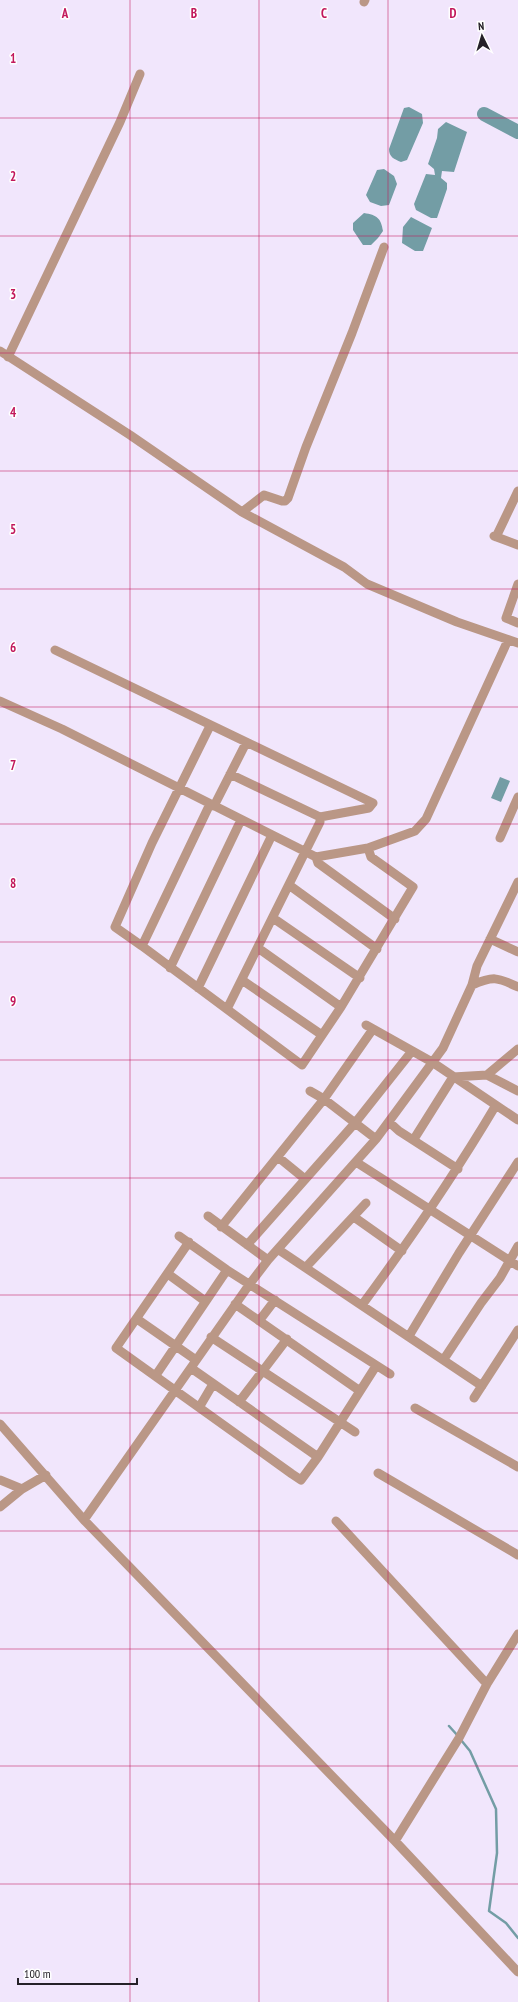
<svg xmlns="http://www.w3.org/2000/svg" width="518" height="2002" viewBox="0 0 518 2002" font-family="'PT Sans Narrow',sans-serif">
  <rect width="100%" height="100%" fill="#f1e6fc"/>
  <path fill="#739da5" d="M409 107 422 114 423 123 407 160 401 162C394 159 389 157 389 149L404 108Z
    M446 122 467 132 454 172 442 171 441 178 447 183V189L437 218H431L416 210 414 204 426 174 435 175 434 169 428 164 437 138 438 129Z
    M384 169 394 176 397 184 389 205 381 206 370 202 366 195 377 170Z
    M364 213C377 215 381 218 383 231L378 238 371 245H363L353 230V223Z
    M411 217 432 228 423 251H415L402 243 403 227Z
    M500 777 510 781 501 802 491 798Z"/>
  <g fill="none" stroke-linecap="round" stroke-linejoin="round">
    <path stroke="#739da5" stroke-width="2.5" d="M449 1726 458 1736
      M461 1740 470 1751 496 1809 497 1853 489 1911 506 1923 518 1938"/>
    <path stroke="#739da5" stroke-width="14" d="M484 114 518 132"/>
    <path stroke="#ba9786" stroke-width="9" d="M364 2 365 0
      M0 351 130 435 242 512 344 567 367 584 457 622 518 643
      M8 357 120 122 140 74
      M242 512 264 495 282 501H285L288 498 306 447 352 333 384 247
      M494 536 518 545
      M496 537 518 491
      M518 584 506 618 518 623
      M55 650 373 803 369 808 320 817 230 774
      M0 701 62 729 316 857 368 848 415 831 426 819 508 640
      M210 726 152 843 115 927 142 946 302 1065 341 1007 413 887 371 857 368 848
      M214 806 246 743
      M500 838 518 797
      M316 857 318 863 395 919
      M289 885 377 949
      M273 918 360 978
      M490 939 518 952
      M142 946 210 804
      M258 948 341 1007
      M170 968 241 820
      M242 980 322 1035
      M472 985C493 976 497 977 518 987
      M198 988 272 835
      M227 1009 320 822V817
      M366 1025 432 1062 518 1120
      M487 1075 518 1049
      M310 1091 324 1099 376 1139
      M389 1122 399 1131 458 1169
      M414 1139 453 1077 487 1075 518 1091
      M278 1157 305 1179
      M356 1162 518 1266
      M208 1216 268 1260
      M354 1217 402 1251
      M221 1227 324 1099 373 1029
      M179 1236 227 1270 390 1374
      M189 1242 116 1348 292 1474 301 1480 318 1457 376 1366
      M247 1245 355 1123 412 1051
      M279 1250 482 1386
      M306 1267 366 1203
      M168 1274 205 1301
      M235 1304 360 1391
      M362 1305C410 1240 455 1174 496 1105
      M137 1319 196 1360
      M259 1321 275 1300
      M409 1336 459 1253 518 1162
      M211 1337 355 1432
      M444 1359 481 1303 500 1278 518 1246
      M191 1368 318 1457
      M156 1375 227 1270
      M474 1398 518 1330
      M239 1402 287 1339
      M200 1406 213 1384
      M415 1408 518 1467
      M0 1424 84 1520 395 1841 518 1972
      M378 1473 518 1555
      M0 1480 22 1489
      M0 1507 22 1489 46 1475
      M84 1520 249 1285 268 1260 376 1139 443 1048 472 985 477 966 518 882
      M336 1521 487 1684
      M395 1841 459 1738 487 1684 518 1634"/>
  </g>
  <path fill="none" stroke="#c2185b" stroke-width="1" stroke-opacity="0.55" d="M130 0V2002M259 0V2002M388 0V2002M0 118H518M0 236H518M0 353H518M0 471H518M0 589H518M0 707H518M0 824H518M0 942H518M0 1060H518M0 1178H518M0 1295H518M0 1413H518M0 1531H518M0 1649H518M0 1766H518M0 1884H518"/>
  <g font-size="13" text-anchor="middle" font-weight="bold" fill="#c2185b" stroke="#fff" stroke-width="3" stroke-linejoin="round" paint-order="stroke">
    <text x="65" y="18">A</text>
    <text x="194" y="18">B</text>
    <text x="324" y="18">C</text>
    <text x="453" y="18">D</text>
    <text x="13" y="63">1</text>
    <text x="13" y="181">2</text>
    <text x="13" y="299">3</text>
    <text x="13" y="417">4</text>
    <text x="13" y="534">5</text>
    <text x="13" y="652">6</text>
    <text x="13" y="770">7</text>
    <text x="13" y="888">8</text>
    <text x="13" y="1006">9</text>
  </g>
  <g transform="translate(482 36) rotate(355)" stroke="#ffffff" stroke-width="3" paint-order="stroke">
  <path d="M0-3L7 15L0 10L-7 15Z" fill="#252128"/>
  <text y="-6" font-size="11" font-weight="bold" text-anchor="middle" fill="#252128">N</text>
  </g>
  <path d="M18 1978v6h119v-6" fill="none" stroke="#252128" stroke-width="2"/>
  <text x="24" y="1978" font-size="12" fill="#252128" stroke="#ffffff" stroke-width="3" paint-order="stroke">100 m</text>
</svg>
